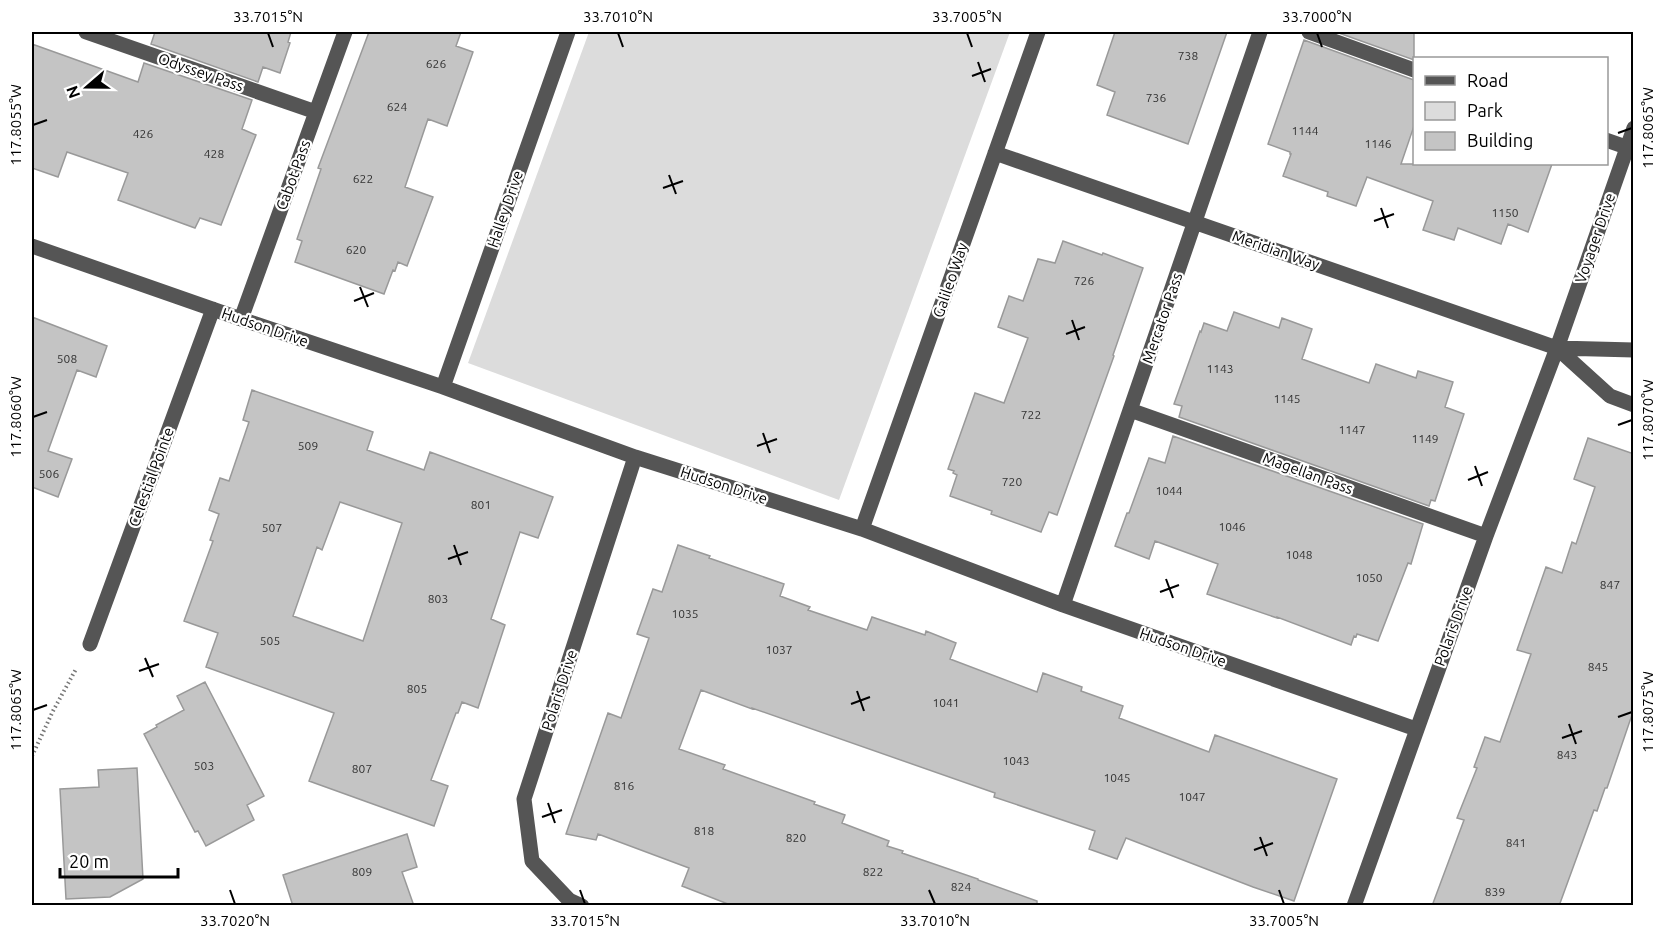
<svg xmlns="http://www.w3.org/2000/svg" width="1665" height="937" viewBox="0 0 1665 937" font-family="Ubuntu,sans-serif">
  <rect width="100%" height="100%" fill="#fff"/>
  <path fill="#dcdcdc" d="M589 32H1010L839 500 468 363Z"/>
  <path fill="#c4c4c4" stroke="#999" stroke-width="1.5" fill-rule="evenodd" d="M155 32H291L288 42 290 43 280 73 263 67 258 82 151 44Z
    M369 32H461L456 46 473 52 447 126 428 119 405 187 433 197 407 266 398 262 395 271 393 270 384 294 295 262 302 241 297 239 321 169 318 168Z
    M1115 32H1227L1188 144 1107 115 1115 92 1097 85Z
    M1336 32H1414V60Z
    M1304 40 1414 80V126L1401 164H1552L1528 232 1508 224 1501 244 1458 228 1454 240 1423 230 1433 201 1367 177 1356 206 1327 196 1328 192 1283 176 1291 154H1290V152L1268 144Z
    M32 44 138 82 144 63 252 100 242 129 256 135 221 225 200 218 195 228 118 200 128 173 67 152 58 177 32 168Z
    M1063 241 1102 255 1103 253 1143 268 1113 355 1114 356 1057 515 1049 512 1041 532 991 514 992 511 950 496 957 475 953 473 954 471 948 469 975 393 1004 403 1028 338 998 327 1009 296 1023 301 1038 259 1055 263Z
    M1234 312 1279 328 1282 318 1312 329 1302 359 1369 383 1376 364 1416 378 1418 371 1453 382 1445 407 1464 414 1435 501 1431 500 1429 506 1179 417 1182 406 1174 404 1200 331 1201 332 1204 323 1227 331Z
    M32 317 107 346 96 377 77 370 48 451 72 459 58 497 32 487Z
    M252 390 373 432 367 450 424 470 430 452 553 497 538 538 520 532 491 619 505 625 478 708 462 702 458 713H456L431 780 448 786 434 826 309 781 334 713 206 667 218 633 184 621 213 541 210 540 219 514 209 510 220 478 229 481 249 422 243 420ZM340 502 402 523 363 641 293 616 317 547 322 550Z
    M1173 436 1423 524 1411 564 1408 563 1378 641 1357 634 1356 637 1354 636 1351 645 1277 617V618L1207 594 1218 564 1155 541 1149 559 1115 546 1127 513H1129L1149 458 1165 463Z
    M1588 438 1634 454V709L1607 788H1605L1597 811 1594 810 1559 906H1432L1464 820 1457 818 1477 768 1474 767 1485 737 1500 742 1531 654 1517 650 1546 567 1562 573 1572 542 1576 544 1595 487 1574 479Z
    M678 545 710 556 709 558 784 584 780 596 810 607 808 610 867 630 872 617 925 635 926 631 956 643 950 659 1037 692 1043 673 1082 687 1081 691 1123 706 1119 718 1209 752 1215 735 1337 779 1294 901 1253 887 1126 838 1117 859 1089 849 1095 831 994 797 995 793 752 708V709L701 690 679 749 725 765 723 769 815 802 814 804 845 815 842 823 889 841 887 846 903 851 902 853 978 879V880L1037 901V906H733L682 886 689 868 598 834 596 840 566 834 608 713 621 718 649 638 637 634 653 589 662 592Z
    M205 682 264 796 247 805 254 820 206 846 198 831 195 832 144 734 157 727 156 725 184 710 177 696Z
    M137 768 143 879 110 897 66 899 60 789 99 787 98 770Z
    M407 834 417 867 402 872 414 906H293L283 875Z"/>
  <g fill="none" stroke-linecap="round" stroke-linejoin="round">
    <path stroke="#777" stroke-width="4" stroke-dasharray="1.5 3" stroke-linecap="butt" d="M32 756 53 711 76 669"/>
    <path stroke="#555" stroke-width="15" d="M86 32 316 112
      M1309 32 1414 70
      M1606 140 1626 147
      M995 153 1557 348 1634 350
      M32 246 241 319 443 387 635 457 862 529 1063 605 1416 729
      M241 319 345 32
      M1557 348 1610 396 1634 405
      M443 387 568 32
      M1130 410 1486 536
      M862 529 1038 32
      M1063 605 1260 32
      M90 644 213 309
      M582 906 569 900 532 861 524 799 635 457
      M1354 906 1486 536 1557 348 1634 128"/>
  </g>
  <path fill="none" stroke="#000" stroke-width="2" d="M268 33 273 47M618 33 623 47M967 33 972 47M1317 33 1322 47M978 62 985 82M972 76 991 69M33 125 47 120M1618 133 1632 128M669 175 676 194M663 188 683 181M1381 208 1388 228M1374 221 1394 214M360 287 368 307M354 301 374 293M1072 320 1079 340M1066 334 1085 327M33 417 47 412M1618 425 1632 420M763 433 770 453M757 446 777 439M1475 466 1482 486M1468 480 1488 472M454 545 461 565M448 559 468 552M1166 579 1173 598M1160 592 1179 585M145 658 153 677M139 671 159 664M857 691 864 711M851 704 870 697M33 710 47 705M1618 717 1632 712M1569 724 1576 744M1562 738 1582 731M548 803 555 823M542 817 562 810M1260 837 1267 856M1254 850 1273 843M230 890 235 904M580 890 585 904M929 890 935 904M1279 890 1284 904"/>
  <g text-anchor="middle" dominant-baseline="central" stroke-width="4.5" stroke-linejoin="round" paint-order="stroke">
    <g font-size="12" fill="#313131">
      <text x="1188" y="55">738</text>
      <text x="436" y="63">626</text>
      <text x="1156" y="97">736</text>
      <text x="397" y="106">624</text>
      <text x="1305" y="130">1144</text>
      <text x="143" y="133">426</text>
      <text x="1378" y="143">1146</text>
      <text x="214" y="153">428</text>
      <text x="363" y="178">622</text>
      <text x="1505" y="212">1150</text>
      <text x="356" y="249">620</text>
      <text x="1084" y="280">726</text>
      <text x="67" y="358">508</text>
      <text x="1220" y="368">1143</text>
      <text x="1287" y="398">1145</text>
      <text x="1031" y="414">722</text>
      <text x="1352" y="429">1147</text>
      <text x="1425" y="438">1149</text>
      <text x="308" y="445">509</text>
      <text x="49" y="473">506</text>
      <text x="1012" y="481">720</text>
      <text x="1169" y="490">1044</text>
      <text x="481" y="504">801</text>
      <text x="1232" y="526">1046</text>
      <text x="272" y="527">507</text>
      <text x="1299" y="554">1048</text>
      <text x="1369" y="577">1050</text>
      <text x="1610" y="584">847</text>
      <text x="438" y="598">803</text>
      <text x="685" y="613">1035</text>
      <text x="270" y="640">505</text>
      <text x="779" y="649">1037</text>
      <text x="1598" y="666">845</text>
      <text x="417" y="688">805</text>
      <text x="946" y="702">1041</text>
      <text x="1567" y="754">843</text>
      <text x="1016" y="760">1043</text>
      <text x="204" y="765">503</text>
      <text x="362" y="768">807</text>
      <text x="1117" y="777">1045</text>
      <text x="624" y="785">816</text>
      <text x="1192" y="796">1047</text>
      <text x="704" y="830">818</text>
      <text x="796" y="837">820</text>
      <text x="1516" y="842">841</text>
      <text x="362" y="871">809</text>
      <text x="873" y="871">822</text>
      <text x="961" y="886">824</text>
      <text x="1495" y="891">839</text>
    </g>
    <g font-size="15" fill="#000" stroke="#fff">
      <text transform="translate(201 72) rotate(19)">Odyssey Pass</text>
      <text transform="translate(293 175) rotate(-70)">Cabot Pass</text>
      <text transform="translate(505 209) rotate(-71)">Halley Drive</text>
      <text transform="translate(1595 238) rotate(-71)">Voyager Drive</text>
      <text transform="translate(1276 250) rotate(19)">Meridian Way</text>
      <text transform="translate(950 280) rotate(-71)">Galileo Way</text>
      <text transform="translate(1162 318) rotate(-71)">Mercator Pass</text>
      <text transform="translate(265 327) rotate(19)">Hudson Drive</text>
      <text transform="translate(1308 473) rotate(20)">Magellan Pass</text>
      <text transform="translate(151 477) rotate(-70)">Celestial Pointe</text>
      <text transform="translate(724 485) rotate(18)">Hudson Drive</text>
      <text transform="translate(1453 626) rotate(-70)">Polaris Drive</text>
      <text transform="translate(1183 647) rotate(19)">Hudson Drive</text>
      <text transform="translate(559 690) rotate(-72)">Polaris Drive</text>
    </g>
  </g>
  <rect width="1665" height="937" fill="none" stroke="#ffffff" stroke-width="66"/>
  <rect x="1413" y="57" width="195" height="108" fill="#ffffff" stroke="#999999" stroke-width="1.5"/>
  <rect x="1425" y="76" width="30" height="9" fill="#555555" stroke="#999999" stroke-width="1.5"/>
  <text x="1467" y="87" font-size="18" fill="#000000">Road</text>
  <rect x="1425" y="102" width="30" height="18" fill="#dcdcdc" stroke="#999999" stroke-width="1.5"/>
  <text x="1467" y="117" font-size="18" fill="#000000">Park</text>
  <rect x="1425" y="132" width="30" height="18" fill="#c4c4c4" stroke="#999999" stroke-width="1.5"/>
  <text x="1467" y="147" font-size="18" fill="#000000">Building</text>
  <g transform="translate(87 87) rotate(250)" stroke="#ffffff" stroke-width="4.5" paint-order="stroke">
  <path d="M0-4.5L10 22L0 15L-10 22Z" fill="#000000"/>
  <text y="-9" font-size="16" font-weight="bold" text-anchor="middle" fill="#000000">N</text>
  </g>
  <path d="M60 868v9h118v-9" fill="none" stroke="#000000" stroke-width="3"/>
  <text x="69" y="868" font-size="18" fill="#000000" stroke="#ffffff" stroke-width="4.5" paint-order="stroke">20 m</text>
  <rect x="33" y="33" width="1599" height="871" fill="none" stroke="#000" stroke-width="2"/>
  <g font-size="15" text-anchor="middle" fill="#000">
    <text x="268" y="22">33.7015°N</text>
    <text x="618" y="22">33.7010°N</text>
    <text x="967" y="22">33.7005°N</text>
    <text x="1317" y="22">33.7000°N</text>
    <text transform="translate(16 125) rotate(-90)" y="5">117.8055°W</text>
    <text transform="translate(1648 128) rotate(-90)" y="5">117.8065°W</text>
    <text transform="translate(16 417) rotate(-90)" y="5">117.8060°W</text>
    <text transform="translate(1648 420) rotate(-90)" y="5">117.8070°W</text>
    <text transform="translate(16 710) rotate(-90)" y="5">117.8065°W</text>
    <text transform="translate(1648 712) rotate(-90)" y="5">117.8075°W</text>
    <text x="235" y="926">33.7020°N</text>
    <text x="585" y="926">33.7015°N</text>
    <text x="935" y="926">33.7010°N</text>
    <text x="1284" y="926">33.7005°N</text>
  </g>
</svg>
